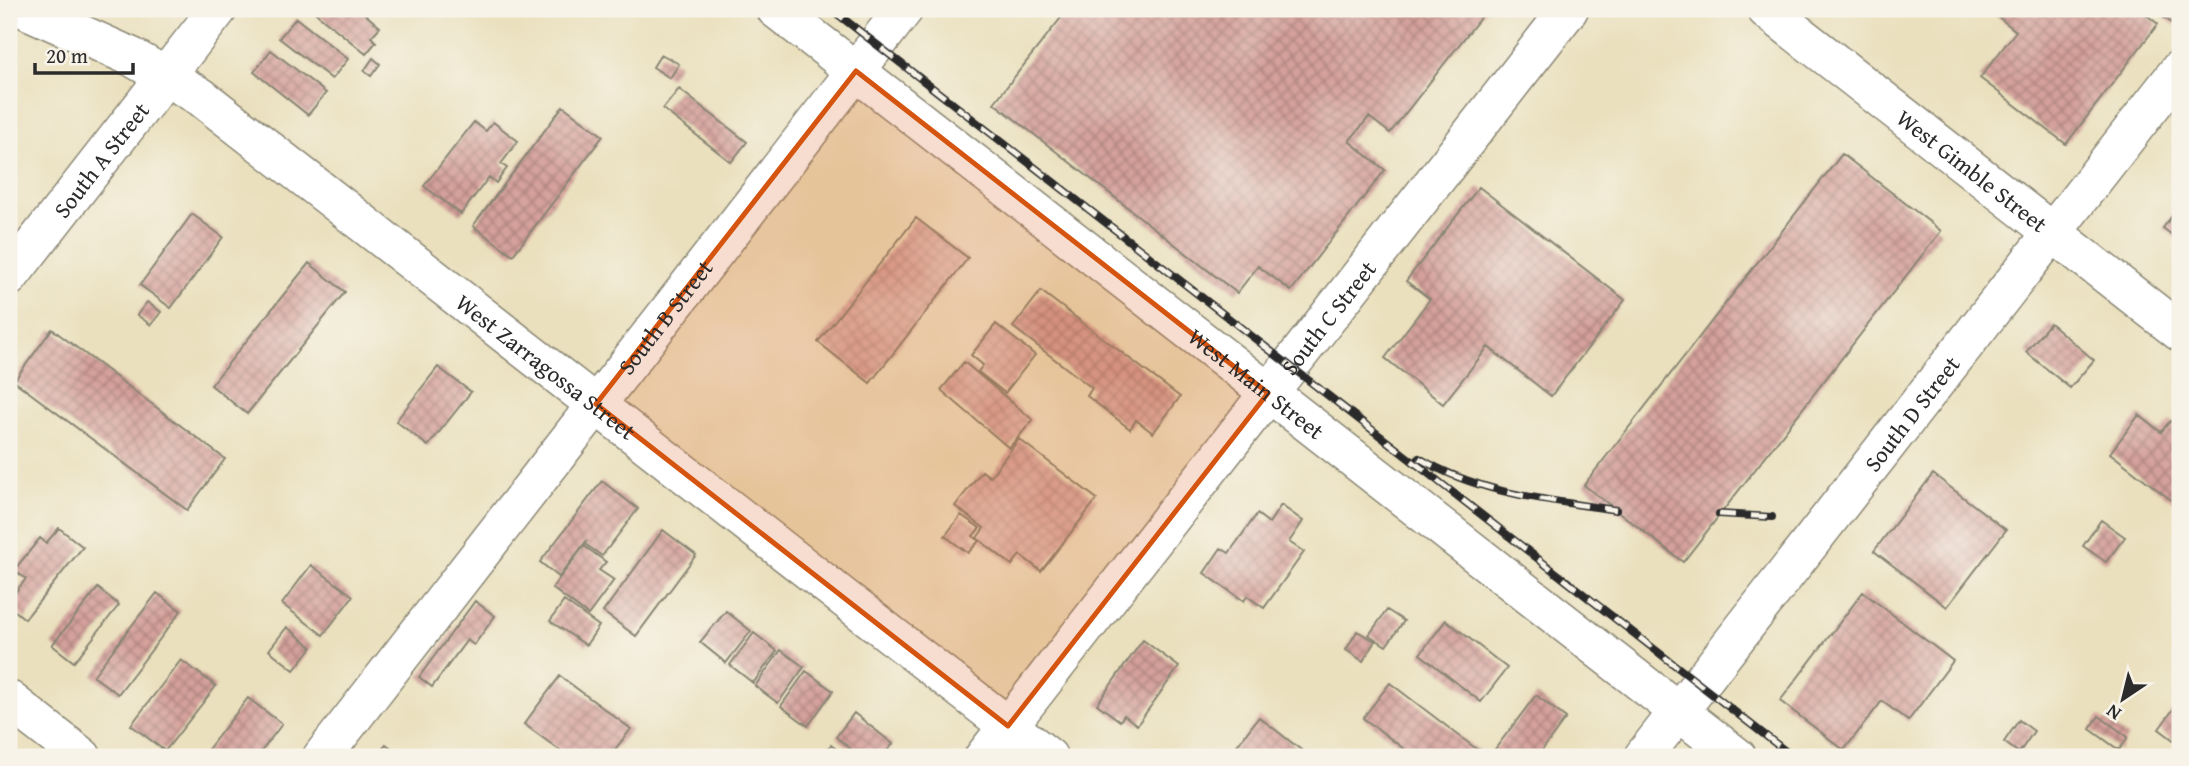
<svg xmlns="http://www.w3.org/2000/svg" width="2189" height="766" viewBox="0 0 2189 766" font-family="'Gentium Book Plus',serif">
  <defs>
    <pattern id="building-cross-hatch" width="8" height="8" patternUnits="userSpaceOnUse" patternTransform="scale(1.75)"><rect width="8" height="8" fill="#d5a19b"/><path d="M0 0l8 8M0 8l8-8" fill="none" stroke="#ad837f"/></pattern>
  </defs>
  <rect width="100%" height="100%" fill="#f7f3e8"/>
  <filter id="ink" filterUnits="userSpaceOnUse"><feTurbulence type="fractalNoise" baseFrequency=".0143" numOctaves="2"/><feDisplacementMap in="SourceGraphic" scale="14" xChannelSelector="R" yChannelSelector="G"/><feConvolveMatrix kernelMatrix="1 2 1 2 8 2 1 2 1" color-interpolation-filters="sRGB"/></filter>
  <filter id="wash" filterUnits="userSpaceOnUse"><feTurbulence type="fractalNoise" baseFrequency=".00686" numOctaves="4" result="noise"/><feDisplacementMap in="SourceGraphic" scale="28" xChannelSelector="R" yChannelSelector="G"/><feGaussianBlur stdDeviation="1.57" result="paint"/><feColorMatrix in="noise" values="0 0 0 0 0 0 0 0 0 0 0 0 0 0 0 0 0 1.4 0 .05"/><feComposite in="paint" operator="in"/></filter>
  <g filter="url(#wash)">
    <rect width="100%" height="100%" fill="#eae0bd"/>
    <g id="blocks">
      <path fill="url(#building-cross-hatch)" d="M311 9H359L380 27 371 37 376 42 366 54Z
        M1068 9H1487L1390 133 1369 117 1349 141 1385 170 1291 291 1258 266 1237 293 994 103Z
        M1988 9H2139L2158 24 2066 144 1980 78 2016 31Z
        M2153 9H2180V16L2174 25Z
        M296 18 348 59 332 79 279 38Z
        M271 50 326 93 308 115 254 72Z
        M661 54 679 64 670 78 653 67Z
        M373 58 380 64 371 76 364 71Z
        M679 89 747 142 731 162 663 109Z
        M563 106 603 136 513 255 473 226Z
        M474 122 486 131 493 122 518 141 501 164 507 168 496 183 489 177 461 214 424 186Z
        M1842 154 1941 231 1683 562 1584 485Z
        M1479 187 1625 300 1551 396 1488 347 1443 404 1385 358 1430 299 1406 281Z
        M2180 205V241L2163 228Z
        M192 214 223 237 171 308 140 285Z
        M916 218 968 258 870 383 818 342Z
        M309 263 345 292 247 414 211 385Z
        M1041 291 1180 397 1153 433 1136 420 1130 429 1087 396 1092 388 1013 327Z
        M147 302 161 312 151 325 137 315Z
        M2050 323 2094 360 2070 388 2026 352Z
        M996 324 1035 355 1005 393 978 372 983 365 971 355Z
        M52 329 225 459 187 510 14 381Z
        M964 362 1033 420 1009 448 941 390Z
        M438 367 471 392 428 446 396 421Z
        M2139 415 2161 432 2170 421 2180 429 2179 506 2110 453Z
        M1019 439 1097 499 1041 571 1020 555 1012 565 977 538 984 528 955 506 982 471 990 477Z
        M1933 474 2006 530 1947 607 1874 551Z
        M602 481 638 509 602 556 585 544 587 540 559 577 540 562Z
        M1281 505 1303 521 1289 542 1304 552 1264 608 1247 596 1244 601 1204 573 1221 548 1229 553 1257 514 1269 523Z
        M961 515 980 528 973 536 979 541 968 553 945 536Z
        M2101 520 2125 537 2106 562 2083 546Z
        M59 528 83 547 25 619 9 606V600L26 579 14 570 40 538 46 543Z
        M663 530 696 555 636 636 603 612Z
        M584 546 606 562 599 570 614 580 588 615 552 588Z
        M311 565 353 596 323 635 282 604Z
        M98 588 119 605 74 662 52 645Z
        M1863 592 1953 661 1908 721 1882 701 1844 750 1780 701Z
        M157 593 181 611 118 694 93 676Z
        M475 601 495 616 474 645 467 640 432 687 419 677Z
        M564 601 599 626 586 645 550 621Z
        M1387 610 1404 621 1386 646 1369 635Z
        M726 611 751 631 726 663 700 642Z
        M1446 620 1507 668 1481 702 1420 654Z
        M287 627 312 647 294 670 269 650Z
        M1357 631 1375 641 1363 661 1346 650Z
        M754 633 777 651 753 683 730 665Z
        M1143 640 1179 667 1137 725 1124 715 1120 721 1097 704Z
        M781 650 804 667 778 703 755 686Z
        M181 660 216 686 165 751 131 725Z
        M806 671 833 691 808 726 781 706Z
        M560 676 631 729 609 757H569L524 724Z
        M1390 683 1483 754 1480 757H1415L1363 718Z
        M1536 695 1566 718 1537 757H1489Z
        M248 698 282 724 257 757H202Z
        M2180 700V745L2159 729Z
        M854 713 893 744 882 757H861L836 737Z
        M2099 716 2128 737 2119 750 2090 729Z
        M1259 717 1305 753 1302 757H1228Z
        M2019 720 2034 731 2019 753 2004 742Z
        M386 744 404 757H376Z
        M831 745 846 757H822Z"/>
    </g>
  </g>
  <g filter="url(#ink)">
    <use href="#blocks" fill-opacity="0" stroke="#8a8674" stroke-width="2"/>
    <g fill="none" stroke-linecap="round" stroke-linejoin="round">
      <g stroke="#8a8674" stroke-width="41">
        <g id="minor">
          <path id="s1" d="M25 9 132 57 201 97 1048 757"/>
          <path id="s2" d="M1766 9 2180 332"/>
          <path id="s3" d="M322 757 904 9"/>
          <path id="s4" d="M984 757 1569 9"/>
        </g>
      </g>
      <g stroke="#8a8674" stroke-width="41">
        <g id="tertiary">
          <path id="s5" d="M9 277 218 9"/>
          <path d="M9 700 82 757"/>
          <path id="s6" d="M1643 757 2180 69"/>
        </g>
      </g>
      <g stroke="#8a8674" stroke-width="41">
        <g id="secondary">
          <path id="s7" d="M776 9 1737 757"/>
        </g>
      </g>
      <use href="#minor" stroke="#fff" stroke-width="38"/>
      <use href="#tertiary" stroke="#fff" stroke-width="38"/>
      <use href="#secondary" stroke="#fff" stroke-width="38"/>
      <g stroke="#2b2b2b" stroke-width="8">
        <path id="rail" d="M831 9 1793 757
          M1419 458C1479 494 1548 500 1616 510
          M1719 514 1772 517"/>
      </g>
      <use href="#rail" stroke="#f7f3e8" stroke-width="5" stroke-dasharray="16" stroke-linecap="butt"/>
    </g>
  </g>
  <path fill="#d5540f" fill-opacity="0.2" stroke="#d5540f" stroke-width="5" stroke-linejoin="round" d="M856 71 1268 393 1008 726 596 404Z"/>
  <g text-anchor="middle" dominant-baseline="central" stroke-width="7" stroke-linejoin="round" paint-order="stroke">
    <g font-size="23" fill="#2b2b2b" stroke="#f7f3e8">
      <text stroke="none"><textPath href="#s5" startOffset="149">South A Street</textPath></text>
      <text stroke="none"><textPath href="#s2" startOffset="262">West Gimble Street</textPath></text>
      <text stroke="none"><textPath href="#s3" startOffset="558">South B Street</textPath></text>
      <text stroke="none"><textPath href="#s4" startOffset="558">South C Street</textPath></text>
      <text stroke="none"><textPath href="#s1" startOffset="635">West Zarragossa Street</textPath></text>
      <text stroke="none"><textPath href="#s7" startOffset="609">West Main Street</textPath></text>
      <text stroke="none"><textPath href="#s6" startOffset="436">South D Street</textPath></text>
    </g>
  </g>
  <rect width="2189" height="766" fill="none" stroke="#f7f3e8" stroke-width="35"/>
  <g transform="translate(2123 699) rotate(215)" stroke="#f7f3e8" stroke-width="5" paint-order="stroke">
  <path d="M0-5L12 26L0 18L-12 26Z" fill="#2b2b2b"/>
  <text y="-10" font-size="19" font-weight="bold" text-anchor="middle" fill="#2b2b2b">N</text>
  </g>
  <path d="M35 63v10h98v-10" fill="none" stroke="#2b2b2b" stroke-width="3.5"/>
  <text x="46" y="63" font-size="21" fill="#2b2b2b" stroke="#f7f3e8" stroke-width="5" paint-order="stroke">20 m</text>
</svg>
